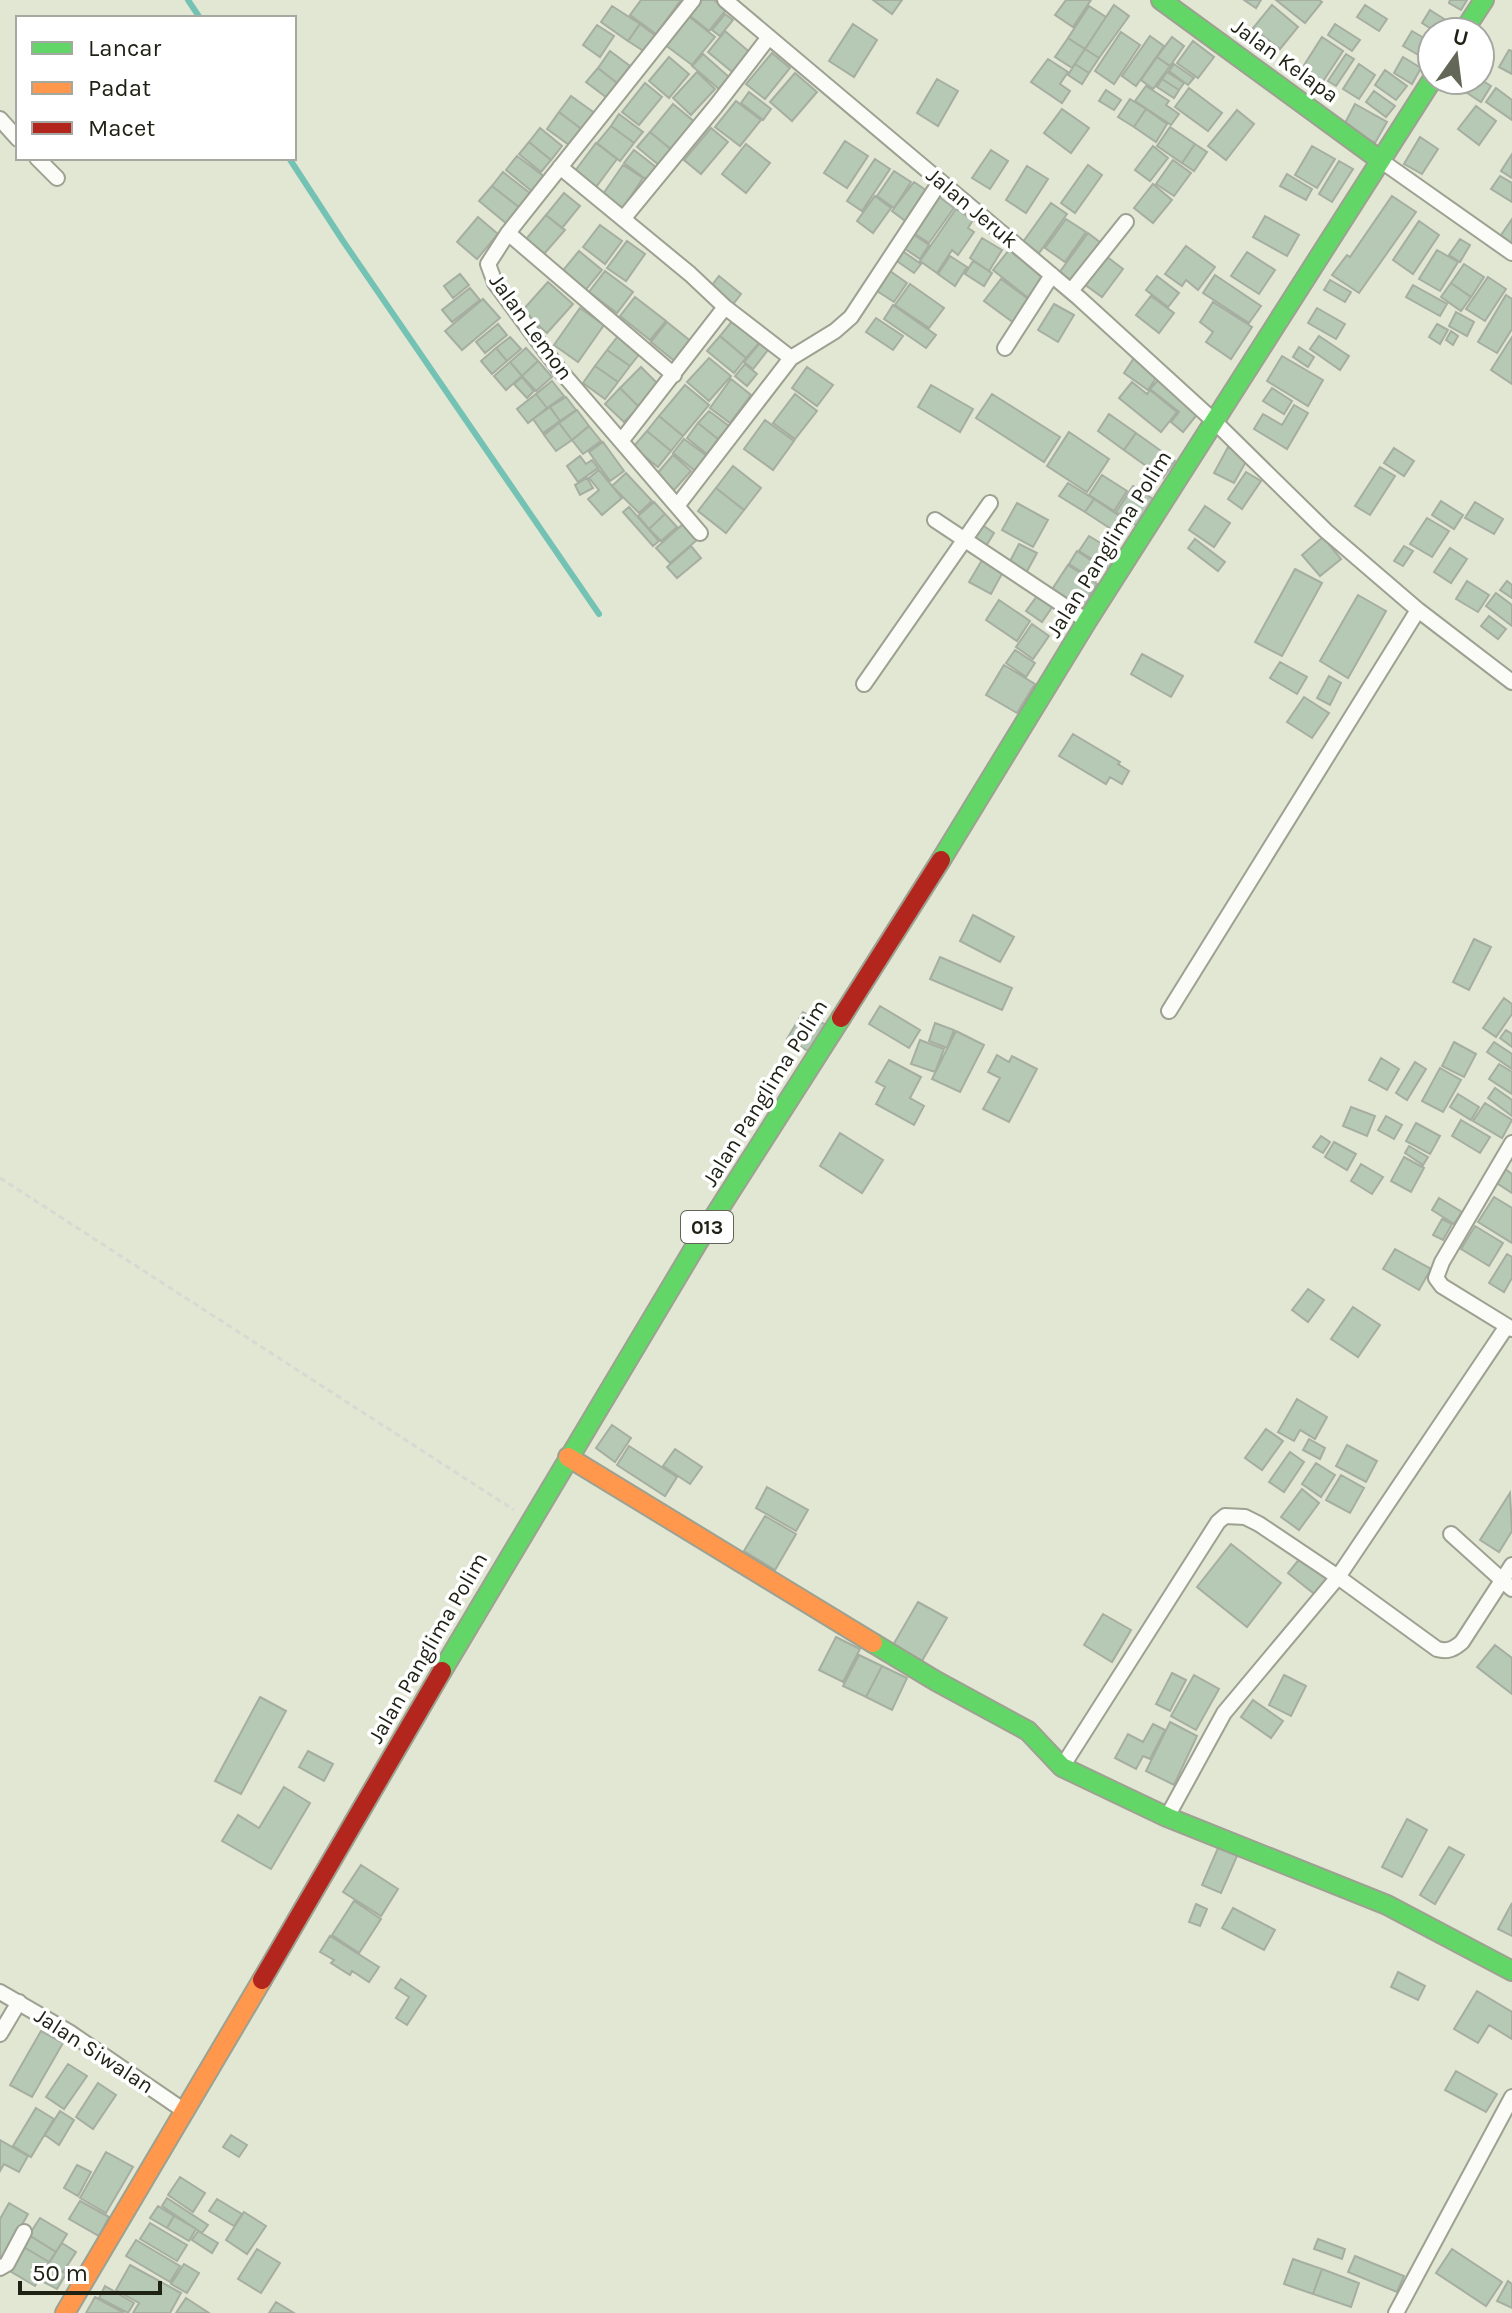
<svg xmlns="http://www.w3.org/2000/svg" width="1512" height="2313" viewBox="0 0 1512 2313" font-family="Karla,sans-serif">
  <rect width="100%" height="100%" fill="#e2e7d3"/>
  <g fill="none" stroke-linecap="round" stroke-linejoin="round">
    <path stroke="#73c2b4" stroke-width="6" d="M188 0 200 18
      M289 158 343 241 599 614"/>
  </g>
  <path fill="#b5c9b4" stroke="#a6aea1" stroke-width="2" d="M641 0H681L656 34 630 15Z
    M701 0H714L726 10 709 31 689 15Z
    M873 0H902L892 14Z
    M1066 0H1091L1073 27 1055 15Z
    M1244 0H1261L1256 8Z
    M1276 0H1319L1322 2 1305 23Z
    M1450 0H1467L1461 10 1449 3Z
    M1114 5 1129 16 1099 58 1085 49Z
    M1272 5 1298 27 1280 49 1253 28Z
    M1365 5 1387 19 1379 31 1357 17Z
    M612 6 640 24 628 41 601 22Z
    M1089 6 1106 17 1085 49 1068 38Z
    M1430 10 1452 24 1447 32H1436L1422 23Z
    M725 14 733 20 720 36 712 30Z
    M687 15 715 37 692 65 664 44Z
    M640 24 656 36 645 52 628 41Z
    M853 24 877 40 854 77 829 61Z
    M1335 24 1360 40 1352 51 1328 35Z
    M597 25 614 36 600 57 583 45Z
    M725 31 753 55 736 75 708 52Z
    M1412 31 1429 41 1420 56 1403 46Z
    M1121 32 1140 45 1114 84 1095 71Z
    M1150 36 1164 46 1136 86 1122 76Z
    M1172 37 1184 46 1170 66 1157 57Z
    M1322 37 1343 51 1322 83 1301 70Z
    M1068 38 1085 49 1072 68 1055 57Z
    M1193 41 1214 57 1198 78 1177 63Z
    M1085 49 1099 58 1089 73 1075 64Z
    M1509 50 1512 51V74L1499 67Z
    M610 51 630 66 617 83 598 68Z
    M772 53 790 68 765 99 746 84Z
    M703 54 729 77 719 89 692 66Z
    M1346 54 1354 59 1336 86 1328 81Z
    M669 57 689 74 669 98 649 81Z
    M1157 57 1170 66 1153 89 1141 80Z
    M1403 57 1421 68 1412 84 1394 73Z
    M1048 59 1068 72 1060 84 1070 91 1062 103 1031 82Z
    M1075 64 1089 73 1082 84 1068 75Z
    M1174 64 1194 78 1188 85 1169 71Z
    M1359 64 1375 75 1359 99 1343 89Z
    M598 68 617 83 606 97 586 82Z
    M1385 70 1407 86 1396 100 1375 85Z
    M697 72 715 89 691 115 673 98Z
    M1167 72 1184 83 1179 90 1162 79Z
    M795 73 817 92 792 121 770 102Z
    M937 79 958 91 938 126 917 113Z
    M1162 79 1179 90 1174 98 1157 87Z
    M1480 79 1491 86 1481 102 1461 89 1466 80Z
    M645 83 662 97 639 125 622 112Z
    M1146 86 1169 101 1166 105 1179 114 1171 125 1135 101Z
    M1189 88 1222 113 1208 131 1175 107Z
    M1496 88 1512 100V120L1486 102Z
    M1106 90 1121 100 1114 110 1099 101Z
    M1374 91 1395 106 1386 117 1366 102Z
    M749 92 771 109 763 120 741 103Z
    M571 96 596 114 584 131 559 112Z
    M1130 99 1146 109 1134 127 1118 117Z
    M736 101 761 120 740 146 715 127Z
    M673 104 696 123 673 151 650 132Z
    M1355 104 1387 122 1375 143 1344 125Z
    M1476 106 1496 121 1479 145 1458 129Z
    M1062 109 1089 128 1071 153 1044 133Z
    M1146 109 1167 124 1156 142 1134 127Z
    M1237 110 1254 124 1226 160 1208 146Z
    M559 112 584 131 572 147 547 129Z
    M619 114 643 132 634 143 611 126Z
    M611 126 634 143 620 161 597 143Z
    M1170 127 1195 144 1182 163 1157 146Z
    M540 128 562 146 551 160 529 142Z
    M711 128 728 142 701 174 684 160Z
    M650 132 673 151 660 166 637 147Z
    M1420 137 1438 149 1422 174 1404 164Z
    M845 141 868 156 847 188 824 173Z
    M529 142 551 160 541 172 519 154Z
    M596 143 617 159 593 191 572 175Z
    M746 144 770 163 746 193 722 174Z
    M1195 144 1207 152 1194 171 1182 163Z
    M1153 146 1168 158 1150 181 1135 170Z
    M1312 146 1335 159 1317 188 1295 175Z
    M634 150 657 168 647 180 624 163Z
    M991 150 1008 161 990 189 972 178Z
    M1512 154V178L1501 171Z
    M517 156 546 178 534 193 506 170Z
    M875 159 890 169 862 211 847 201Z
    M1173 160 1191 173 1174 196 1156 184Z
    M1339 161 1353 169 1332 202 1319 194Z
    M623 165 643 178 621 211 601 197Z
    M1088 165 1102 175 1075 213 1061 203Z
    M1027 166 1048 179 1026 213 1006 200Z
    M894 171 911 182 894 208 877 196Z
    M503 172 531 194 520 208 492 186Z
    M1287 174 1312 189 1306 200 1280 186Z
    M1500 176 1512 183V202L1491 189Z
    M914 182 930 193 908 223 892 211Z
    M1153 184 1172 200 1153 223 1134 208Z
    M492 186 520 208 507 224 479 201Z
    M564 193 580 206 562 228 546 215Z
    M875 196 891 208 873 233 857 221Z
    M938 196 954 208 929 243 912 232Z
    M1392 196 1416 212 1359 293 1332 275 1347 255 1350 257Z
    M1051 203 1067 214 1039 253 1023 242Z
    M956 209 973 220 968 228 974 232 958 255 952 250 937 273 920 261Z
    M546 215 565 230 544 254 526 239Z
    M1265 216 1299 235 1287 256 1253 237Z
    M478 217 498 234 477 259 457 242Z
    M1066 219 1086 232 1065 262 1045 248Z
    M1512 219V247L1499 238Z
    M1419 221 1439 235 1413 274 1393 260Z
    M600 225 622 241 605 264 583 247Z
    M910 232 929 245 920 259 901 246Z
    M1088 233 1101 243 1072 282 1059 273Z
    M982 238 1002 250 989 271 970 258Z
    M1460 239 1470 245 1460 262 1449 255Z
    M627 241 645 254 626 281 607 268Z
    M1186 246 1215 267 1198 290 1186 280 1182 286 1165 274Z
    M901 250 921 264 914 273 894 259Z
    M1009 250 1047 280 1031 300 993 270Z
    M1437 250 1458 262 1440 291 1419 279Z
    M579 251 602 270 583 293 560 274Z
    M1247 252 1275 270 1259 294 1231 276Z
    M950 256 967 267 955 286 938 274Z
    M1106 256 1123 269 1102 297 1084 284Z
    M973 261 992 273 984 286 965 274Z
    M1464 264 1484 277 1471 297 1451 283Z
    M605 271 633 292 617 313 589 292Z
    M890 271 907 283 894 302 877 291Z
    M460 274 469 285 453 298 444 286Z
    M1215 275 1261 306 1249 323 1203 293Z
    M719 276 741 294 731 307 709 289Z
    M1157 276 1179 293 1168 307 1146 290Z
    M1488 277 1506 289 1485 321 1466 309Z
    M1001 279 1031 301 1014 323 984 301Z
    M1330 280 1351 292 1345 302 1324 290Z
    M548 282 573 304 547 333 522 311Z
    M1451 283 1471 297 1461 311 1441 297Z
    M910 284 944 308 929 328 895 305Z
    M1413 285 1447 304 1440 316 1406 297Z
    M470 288 480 300 452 322 442 310Z
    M1506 295 1512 299V329L1497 353 1478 342Z
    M1151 296 1174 313 1159 333 1136 315Z
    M635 297 666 321 650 340 620 316Z
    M483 299 500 318 462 350 445 331Z
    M1213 302 1252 327 1231 359 1206 342 1213 332 1200 322Z
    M1054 304 1074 315 1058 342 1038 330Z
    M893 305 936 335 926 348 884 319Z
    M580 308 604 325 578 362 554 345Z
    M1317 308 1345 324 1336 339 1308 323Z
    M1456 312 1474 322 1467 336 1449 326Z
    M876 318 903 336 893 350 866 332Z
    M733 320 760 342 746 358 720 336Z
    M667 322 693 343 677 363 651 342Z
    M498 324 507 335 485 353 476 342Z
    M1437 324 1448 330 1440 344 1429 337Z
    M1451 331 1458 336 1453 345 1446 340Z
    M618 336 641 352 630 366 607 350Z
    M720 336 746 358 734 373 707 351Z
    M1319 336 1349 356 1340 370 1310 349Z
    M510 337 521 349 507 361 496 348Z
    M1512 337V384L1491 370Z
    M760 343 768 350 753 369 744 362Z
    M1299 347 1314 357 1308 367 1293 357Z
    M496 348 507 361 492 374 481 361Z
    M526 348 538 361 522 376 510 362Z
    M607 350 630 366 618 382 595 366Z
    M1282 356 1323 380 1308 406 1267 381Z
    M709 358 731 376 709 401 687 382Z
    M1134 358 1158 375 1148 390 1124 373Z
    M538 361 552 377 536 391 522 376Z
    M510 362 522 376 506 390 494 376Z
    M745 364 757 374 747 386 735 376Z
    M595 366 618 382 605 399 583 383Z
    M641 367 660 386 639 407 620 388Z
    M807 367 833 385 817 406 792 388Z
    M522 377 534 391 527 398 514 384Z
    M1160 378 1200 411 1183 432 1171 422 1179 412 1150 389Z
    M731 379 751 395 730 423 710 408Z
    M552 381 564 396 547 408 536 394Z
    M1132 382 1147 394 1150 390 1177 412 1161 432 1119 398Z
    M685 385 709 405 683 436 659 416Z
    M931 385 973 409 960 432 918 407Z
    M620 388 639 407 624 422 605 404Z
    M1272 388 1292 401 1284 414 1263 401Z
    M536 394 547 408 528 423 517 409Z
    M795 394 817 411 795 439 773 423Z
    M992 394 1060 437 1044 462 976 418Z
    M566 397 576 410 560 421 550 407Z
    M1294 405 1308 413 1287 449 1254 429 1263 414 1282 425Z
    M550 407 560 421 543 433 533 419Z
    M577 410 589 426 572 440 559 423Z
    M709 411 729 426 718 439 698 423Z
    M1109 414 1136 433 1124 450 1098 431Z
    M659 416 683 436 671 451 647 431Z
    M765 420 794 441 773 470 744 449Z
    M559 423 572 440 556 451 544 435Z
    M698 423 718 439 707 454 687 438Z
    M589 426 601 441 583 454 572 440Z
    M647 431 671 451 658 467 633 447Z
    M1069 432 1109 459 1087 492 1047 466Z
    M1136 433 1175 461 1163 478 1124 450Z
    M684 439 711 459 699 474 673 453Z
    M603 442 624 471 610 481 589 452Z
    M1228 447 1248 458 1234 483 1214 473Z
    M1394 448 1414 461 1404 476 1384 463Z
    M673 455 691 471 674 490 656 475Z
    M580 456 586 464 592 460 598 468 578 482 567 466Z
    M733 466 761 488 744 510 716 488Z
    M1380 467 1395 476 1370 515 1355 506Z
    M599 470 622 498 602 515 588 499 599 490 589 478Z
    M1246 472 1261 481 1242 509 1228 499Z
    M626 473 652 501 639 513 612 486Z
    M1102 475 1127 491 1114 511 1089 495Z
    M587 478 593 488 580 495 575 485Z
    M1068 483 1094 499 1085 512 1059 496Z
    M1133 486 1156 501 1139 527 1116 512Z
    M716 488 744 510 726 533 698 511Z
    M1094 499 1130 523 1122 536 1085 512Z
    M1441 501 1463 515 1454 529 1432 515Z
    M654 502 665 514 649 529 638 516Z
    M1475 502 1503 519 1494 534 1465 518Z
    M1017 503 1048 520 1033 547 1002 530Z
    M1205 506 1230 523 1214 547 1189 530Z
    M629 507 659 541 653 546 623 512Z
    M665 514 677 527 661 541 649 529Z
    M1427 518 1449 531 1432 557 1410 544Z
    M683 524 697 540 670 563 656 548Z
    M981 524 994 533 986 546 973 537Z
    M1089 536 1120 555 1110 570 1079 551Z
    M1323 537 1341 559 1320 576 1302 555Z
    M1195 539 1225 562 1218 571 1188 548Z
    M1019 544 1037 553 1026 573 1009 563Z
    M691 546 701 558 677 578 667 567Z
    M1404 546 1413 551 1403 566 1394 561Z
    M1450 548 1467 559 1451 583 1434 572Z
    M1077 551 1104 569 1096 581 1069 564Z
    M982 560 1003 572 991 594 969 582Z
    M1068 565 1097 584 1080 609 1051 591Z
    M1295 569 1322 583 1282 656 1255 642Z
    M1467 581 1489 595 1478 612 1456 599Z
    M1507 581 1512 585V598L1500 590Z
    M1040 592 1055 603 1042 622 1026 611Z
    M1496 593 1512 605V626L1486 606Z
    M1358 595 1386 611 1348 678 1320 661Z
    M999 600 1030 621 1017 641 986 620Z
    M1489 616 1506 629 1498 639 1481 626Z
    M1032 624 1049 636 1033 659 1016 647Z
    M1015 650 1035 663 1026 677 1006 663Z
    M1142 654 1183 676 1171 697 1131 674Z
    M1280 662 1307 677 1297 694 1270 678Z
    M1004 665 1035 684 1017 713 986 695Z
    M1329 676 1341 683 1330 705 1317 698Z
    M1304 697 1329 713 1312 738 1287 722Z
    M1073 734 1120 762 1118 764 1129 771 1122 784 1110 777 1106 784 1059 756Z
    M973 915 1014 937 1000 962 960 941Z
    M1474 939 1491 947 1469 990 1453 982Z
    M940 957 1012 988 1002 1010 930 979Z
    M1504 998 1512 1004V1014L1496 1037 1483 1028Z
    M880 1006 920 1030 909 1048 869 1024Z
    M803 1012 826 1025 810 1052 787 1039Z
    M935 1023 954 1030 947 1048 929 1041Z
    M1506 1030 1512 1034V1047L1500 1038Z
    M956 1031 984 1045 960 1092 932 1079Z
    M920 1040 944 1049 935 1072 911 1064Z
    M1454 1042 1476 1054 1464 1077 1442 1066Z
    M1494 1042 1512 1054V1069L1487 1052Z
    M997 1055 1009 1062 1012 1056 1037 1069 1009 1122 983 1109 1000 1078 988 1072Z
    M1381 1058 1399 1069 1387 1090 1369 1080Z
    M889 1060 921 1077 910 1098 924 1106 914 1125 876 1104 885 1087 876 1082Z
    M1415 1062 1426 1069 1407 1100 1396 1093Z
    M1499 1064 1512 1072V1094L1489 1079Z
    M1440 1068 1461 1080 1443 1112 1422 1101Z
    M1495 1088 1512 1100V1116L1488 1098Z
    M1458 1094 1479 1107 1471 1120 1450 1107Z
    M1485 1103 1512 1120 1502 1138 1473 1121Z
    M1351 1107 1375 1116 1367 1136 1343 1126Z
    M1386 1116 1402 1125 1394 1139 1378 1130Z
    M1461 1120 1490 1137 1480 1153 1452 1136Z
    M1416 1123 1440 1136 1430 1154 1406 1141Z
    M840 1133 883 1160 862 1193 820 1166Z
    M1321 1136 1330 1142 1323 1153 1313 1147Z
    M1334 1142 1356 1154 1347 1170 1325 1157Z
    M1409 1146 1428 1157 1423 1165 1405 1153Z
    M1404 1157 1424 1168 1411 1192 1391 1181Z
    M1361 1164 1383 1177 1372 1194 1351 1181Z
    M1504 1168 1512 1174V1193L1495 1182Z
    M1494 1197 1512 1208V1243L1478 1222Z
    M1439 1198 1462 1212 1454 1224 1432 1210Z
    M1442 1219 1452 1224 1443 1240 1433 1235Z
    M1475 1226 1503 1243 1489 1266 1461 1249Z
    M1395 1249 1431 1269 1419 1290 1383 1269Z
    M1507 1254 1512 1257V1278L1504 1292 1489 1283Z
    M1308 1289 1324 1300 1308 1322 1292 1310Z
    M1353 1307 1380 1325 1358 1357 1331 1339Z
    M1297 1399 1327 1417 1315 1439 1300 1430 1294 1441 1278 1432Z
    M612 1425 631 1438 615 1462 596 1448Z
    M1266 1429 1283 1441 1262 1470 1245 1458Z
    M1309 1439 1325 1448 1320 1459 1303 1450Z
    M1347 1445 1377 1461 1366 1482 1336 1466Z
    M629 1446 677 1477 665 1496 617 1465Z
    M675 1449 702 1467 690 1484 663 1466Z
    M1290 1452 1304 1462 1284 1492 1269 1482Z
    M1316 1463 1335 1475 1321 1497 1302 1484Z
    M1341 1475 1364 1488 1350 1513 1326 1500Z
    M767 1487 808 1510 796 1531 756 1508Z
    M1302 1489 1319 1503 1299 1530 1281 1517Z
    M1510 1493 1512 1531 1499 1552 1480 1540Z
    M765 1516 796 1534 775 1570 744 1551Z
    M1231 1544 1281 1583 1247 1627 1197 1587Z
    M1301 1557 1330 1581 1317 1596 1288 1573Z
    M918 1602 947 1618 922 1661 893 1645Z
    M1103 1614 1131 1630 1112 1662 1084 1645Z
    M836 1637 860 1649 843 1682 819 1670Z
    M1495 1645 1512 1658V1694L1477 1667Z
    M859 1655 882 1666 866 1697 843 1686Z
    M882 1666 907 1678 892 1710 866 1697Z
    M1172 1673 1186 1680 1170 1711 1156 1704Z
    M1194 1675 1219 1689 1196 1730 1171 1716Z
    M1284 1675 1306 1686 1291 1716 1269 1705Z
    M260 1697 286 1711 241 1794 215 1781Z
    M1253 1700 1283 1721 1271 1738 1241 1717Z
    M1170 1722 1197 1736 1174 1785 1146 1771Z
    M1153 1724 1165 1730 1150 1759 1143 1756 1136 1769 1115 1758 1128 1734 1143 1742Z
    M308 1751 333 1764 324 1781 299 1767Z
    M284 1787 310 1803 271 1869 222 1841 238 1815 259 1828Z
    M1407 1819 1427 1830 1402 1877 1382 1867Z
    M1221 1841 1240 1849 1221 1893 1202 1885Z
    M1449 1847 1464 1855 1435 1904 1420 1895Z
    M361 1865 398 1889 381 1916 343 1892Z
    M354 1901 381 1919 359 1953 332 1935Z
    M1512 1903V1936L1498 1929Z
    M1196 1904 1207 1909 1200 1926 1189 1922Z
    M1233 1908 1275 1930 1264 1950 1222 1928Z
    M330 1936 379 1967 369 1982 352 1971 350 1975 331 1963 334 1960 320 1952Z
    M1398 1972 1425 1986 1418 2000 1391 1987Z
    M401 1979 426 1996 407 2025 396 2018 409 1997 395 1988Z
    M1477 1991 1512 2012V2039L1489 2025 1478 2043 1454 2029Z
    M41 2031 63 2043 32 2097 10 2085Z
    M68 2064 87 2076 64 2109 46 2097Z
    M1456 2071 1497 2094 1486 2112 1445 2090Z
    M98 2083 116 2095 93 2129 76 2117Z
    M36 2108 54 2119 31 2157 13 2146Z
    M60 2111 74 2120 59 2145 45 2135Z
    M231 2135 247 2145 239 2157 223 2147Z
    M0 2140 28 2156 19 2172 4 2164 0 2171Z
    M106 2152 133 2167 106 2213 80 2198Z
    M77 2165 91 2172 78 2196 64 2188Z
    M180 2177 205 2193 193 2212 168 2195Z
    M167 2198 208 2225 202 2233 162 2206Z
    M217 2199 242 2214 234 2226 209 2211Z
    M80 2201 109 2217 99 2236 69 2219Z
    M9 2203 28 2214 0 2264V2219Z
    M158 2206 174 2216 167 2228 150 2218Z
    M244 2212 266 2226 247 2254 226 2240Z
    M174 2216 196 2229 189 2241 167 2228Z
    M40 2218 67 2234 56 2252 29 2235Z
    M150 2223 187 2245 177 2261 140 2239Z
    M198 2231 218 2243 212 2253 192 2240Z
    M29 2235 56 2252 49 2262 22 2246Z
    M1318 2239 1345 2249 1342 2259 1314 2249Z
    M136 2240 180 2266 170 2282 126 2256Z
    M62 2243 76 2252 63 2272 49 2263Z
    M22 2246 49 2262 35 2286 8 2270Z
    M257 2249 280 2263 261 2293 238 2279Z
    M1452 2249 1502 2282 1486 2306 1436 2273Z
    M1355 2256 1404 2276 1397 2292 1348 2272Z
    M1293 2259 1322 2269 1313 2294 1284 2284Z
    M49 2264 66 2274 57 2289 40 2280Z
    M184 2264 199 2273 187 2293 171 2284Z
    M130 2265 181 2293 170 2313H133L139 2303 116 2290Z
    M1322 2269 1359 2283 1351 2307 1313 2294Z
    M1508 2281 1512 2284V2308L1497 2301Z
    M105 2286 134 2303 128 2313 99 2298Z
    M95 2297 124 2313H86Z
    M186 2298 209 2313H176Z
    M276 2302 294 2313H269Z"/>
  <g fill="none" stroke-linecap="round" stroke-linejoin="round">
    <g stroke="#9ca191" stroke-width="18">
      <path id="street" d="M693 0 508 233 488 264 495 283 558 368 700 533
        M725 0 1079 298 1215 422 1326 531 1418 610 1512 682
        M0 119 18 139
        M37 158 57 178
        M1380 160 1512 253
        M560 167 690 274 725 307 791 358 835 331 851 317 940 182
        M623 219 715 107 769 37
        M508 233 674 375
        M1071 291 1126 222
        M1005 348 1052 275
        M622 440 725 307
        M677 506 791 358
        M935 520 1087 621
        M864 684 990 503
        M1169 1011 1418 610
        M1512 1329 1442 1286 1436 1278 1442 1262 1512 1143
        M1451 1534 1512 1589
        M1062 1767 1218 1522 1225 1516 1245 1517 1259 1524 1338 1577 1437 1649C1448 1652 1454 1649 1462 1642L1512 1565
        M1167 1817 1224 1713 1338 1577 1507 1326
        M0 1992 69 2032 186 2112
        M0 2034 19 2002
        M0 2268 7 2264 24 2232
        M1396 2313 1512 2097"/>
    </g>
    <g stroke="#9ca191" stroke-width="22">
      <path id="fast" d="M1161 0 1380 160
        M1463 32 1484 0
        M941 860 1087 621 1432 80
        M873 1643 936 1681 1028 1731 1062 1767 1167 1817 1387 1905 1512 1971
        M442 1671 698 1242 841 1018"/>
    </g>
    <g stroke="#9ca191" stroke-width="22">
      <path id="slow" d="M568 1457 873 1643
        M65 2313 262 1980"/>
    </g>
    <g stroke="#9ca191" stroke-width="22">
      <path id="jam" d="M841 1018 941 860
        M262 1980 442 1671"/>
    </g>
    <path stroke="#d8d9d3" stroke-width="3" stroke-dasharray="6 4" stroke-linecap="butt" d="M0 1178 514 1510"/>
    <use href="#street" stroke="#fbfbf8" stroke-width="14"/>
    <use href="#fast" stroke="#63d668" stroke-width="18"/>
    <use href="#slow" stroke="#ff974d" stroke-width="18"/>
    <use href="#jam" stroke="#b3261e" stroke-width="18"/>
  </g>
  <g text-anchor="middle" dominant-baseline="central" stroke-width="7" stroke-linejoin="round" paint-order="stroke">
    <rect fill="#fff" stroke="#62645a" stroke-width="2" x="681" y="1211" width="52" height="32" rx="6"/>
    <g font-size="20" font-weight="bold" fill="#1e2214">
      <text x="707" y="1227">013</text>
    </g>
    <g font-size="22" fill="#1e2214" stroke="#fff">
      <text transform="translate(1285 61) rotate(36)">Jalan Kelapa</text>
      <text transform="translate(972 208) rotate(40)">Jalan Jeruk</text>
      <text transform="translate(531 327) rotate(54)">Jalan Lemon</text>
      <text transform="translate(1109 544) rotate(-58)">Jalan Panglima Polim</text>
      <text transform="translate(765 1093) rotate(-58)">Jalan Panglima Polim</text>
      <text transform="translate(428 1648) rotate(-60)">Jalan Panglima Polim</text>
      <text transform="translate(94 2051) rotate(33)">Jalan Siwalan</text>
    </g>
  </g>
  <rect x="16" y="16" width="280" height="144" fill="#ffffff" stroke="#a5a7a1" stroke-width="2"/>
  <rect x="32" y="42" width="40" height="12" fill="#63d668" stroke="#a5a7a1" stroke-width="2"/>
  <text x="88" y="56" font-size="24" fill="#1e2214">Lancar</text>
  <rect x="32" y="82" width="40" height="12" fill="#ff974d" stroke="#a5a7a1" stroke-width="2"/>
  <text x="88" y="96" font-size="24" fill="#1e2214">Padat</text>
  <rect x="32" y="122" width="40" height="12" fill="#b3261e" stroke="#a5a7a1" stroke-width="2"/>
  <text x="88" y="136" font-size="24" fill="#1e2214">Macet</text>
  <g transform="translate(1456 56) rotate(14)"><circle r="38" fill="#ffffff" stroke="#a5a7a1" stroke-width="2"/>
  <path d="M0-6L14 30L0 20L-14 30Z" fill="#636757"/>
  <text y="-12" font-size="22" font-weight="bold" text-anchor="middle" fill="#1e2214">U</text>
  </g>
  <path d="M20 2281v12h140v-12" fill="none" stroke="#1e2214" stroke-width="4"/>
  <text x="32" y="2281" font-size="24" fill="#1e2214" stroke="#ffffff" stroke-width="6" paint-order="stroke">50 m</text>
</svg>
